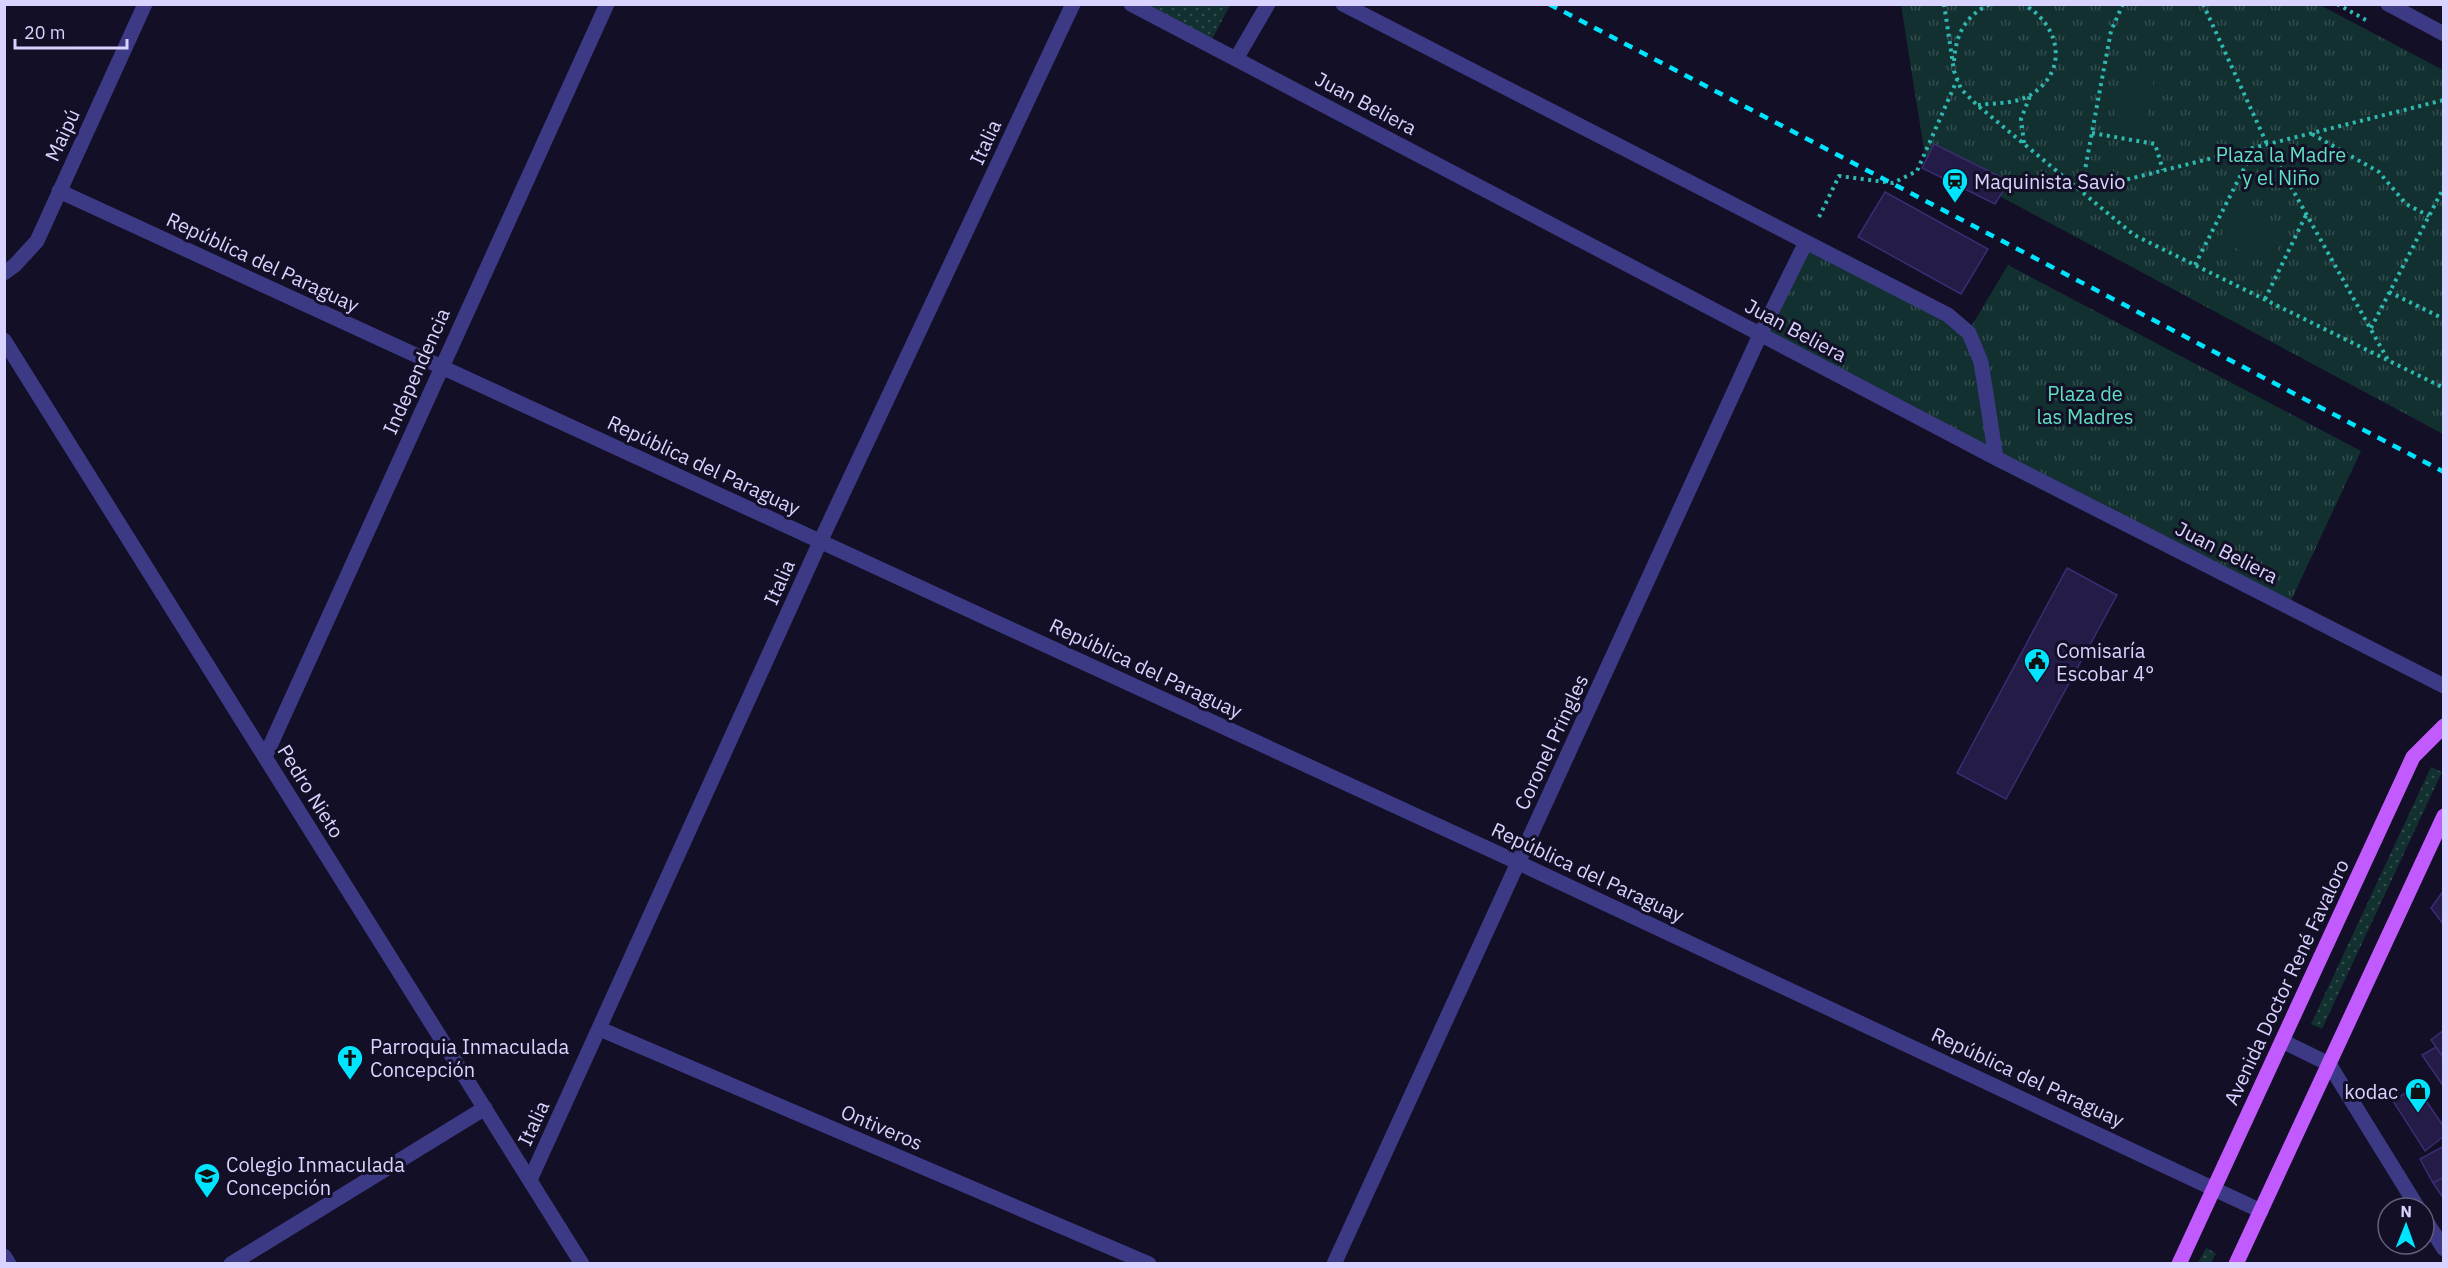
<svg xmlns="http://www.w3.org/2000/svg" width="2448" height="1268" viewBox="0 0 2448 1268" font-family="'IBM Plex Sans',sans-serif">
  <defs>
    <pattern id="grass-dots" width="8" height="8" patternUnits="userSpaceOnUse" patternTransform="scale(1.5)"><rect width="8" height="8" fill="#12302f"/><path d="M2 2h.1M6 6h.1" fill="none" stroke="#344d4e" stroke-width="1.8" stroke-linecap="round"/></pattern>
    <pattern id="park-tufts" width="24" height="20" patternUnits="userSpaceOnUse" patternTransform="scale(1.5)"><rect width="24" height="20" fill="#12302f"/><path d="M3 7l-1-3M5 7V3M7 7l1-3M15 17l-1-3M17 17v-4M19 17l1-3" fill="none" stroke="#344d4e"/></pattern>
  </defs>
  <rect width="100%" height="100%" fill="#130f26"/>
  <path fill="url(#grass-dots)" d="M1132 5H1230L1209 45Z
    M2431 767 2442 772 2322 1029 2311 1024Z
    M2206 1248 2216 1253 2211 1263H2198Z"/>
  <path fill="url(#park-tufts)" d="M1901 5H2320L2443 70V434L1925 156Z
    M1806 242 1968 332 2008 265 2361 451 2288 607 1760 335Z"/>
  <path fill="#12302f" d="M2124 73 2154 79 2143 133 2113 127Z
    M2235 210 2284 236 2269 265 2220 240Z"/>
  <path fill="#241b47" stroke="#3b2d73" stroke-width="1.5" d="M1934 144 2009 181 1995 204 1922 168Z
    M1885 192 1988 249 1961 294 1858 237Z
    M2067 568 2117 595 2006 799 1957 773Z
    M2444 890V925L2431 908Z
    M2444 1030V1058L2431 1040Z
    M2436 1047 2444 1059V1087L2422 1055Z
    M2416 1086 2444 1127V1136L2425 1151 2393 1101Z
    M2444 1146V1177L2433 1183 2420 1159Z
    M2444 1177V1199L2433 1183Z"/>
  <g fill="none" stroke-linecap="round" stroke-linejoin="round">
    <path stroke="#2fb8b0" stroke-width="4" stroke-dasharray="3 4.5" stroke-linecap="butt" d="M1944 4 1954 71 1961 89 1977 105 2134 235 2444 388
      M2123 4 2111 31 2081 191 2444 100
      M2203 4 2267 144 2388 360
      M2337 4 2366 20
      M1954 61C1956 34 1965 16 1990 4
      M1978 105C1995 103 2017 104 2032 94 2070 69 2059 24 2023 4
      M2092 133 2155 144 2163 170
      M2312 134 2379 172 2406 204 2429 216
      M2024 143 2021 119 2030 96
      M1819 217 1839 176 1893 183 1917 171 1957 80
      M2195 265 2255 147
      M2389 292 2444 319
      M2265 299 2306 215
      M2371 328 2444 187"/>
    <path stroke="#3d3a85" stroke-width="15" d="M1131 4 1996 458 2444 686
      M1343 4 1948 315 1969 333 1981 362 1996 458
      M2388 4 2444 34
      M1236 59 1268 4
      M59 191 1519 863 2261 1211
      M4 273 15 265 37 241 145 4
      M4 340 582 1264
      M265 757 607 4
      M600 1029 1149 1264
      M2282 1041 2329 1064 2418 1208
      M530 1180 820 542 1073 4
      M2424 1218 2444 1249
      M4 1256 9 1264
      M231 1264 485 1108
      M1334 1264 1760 335 1806 242"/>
    <path stroke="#c25bff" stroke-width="15" d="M2179 1264 2413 757 2444 726
      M2236 1264 2444 816"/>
    <path stroke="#00e5ff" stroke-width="4.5" stroke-dasharray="9 8" stroke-linecap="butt" d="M1549 4 2444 472"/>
  </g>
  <defs>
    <g id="station-pin" transform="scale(1.35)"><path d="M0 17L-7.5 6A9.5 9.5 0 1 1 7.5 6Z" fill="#00e5ff" stroke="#130f26"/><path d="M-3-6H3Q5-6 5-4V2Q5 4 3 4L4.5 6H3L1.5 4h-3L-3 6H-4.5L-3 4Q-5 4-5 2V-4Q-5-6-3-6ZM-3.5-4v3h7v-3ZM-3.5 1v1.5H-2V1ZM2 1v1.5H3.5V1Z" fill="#111"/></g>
    <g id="civic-pin" transform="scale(1.35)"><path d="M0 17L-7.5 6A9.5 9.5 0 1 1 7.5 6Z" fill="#00e5ff" stroke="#130f26"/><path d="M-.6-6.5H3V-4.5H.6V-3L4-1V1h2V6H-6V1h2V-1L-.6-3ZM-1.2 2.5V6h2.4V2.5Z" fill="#111"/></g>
    <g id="church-pin" transform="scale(1.35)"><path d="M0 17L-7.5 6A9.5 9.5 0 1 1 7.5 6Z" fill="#00e5ff" stroke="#130f26"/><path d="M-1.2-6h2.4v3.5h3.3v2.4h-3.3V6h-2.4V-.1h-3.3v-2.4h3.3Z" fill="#111"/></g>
    <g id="shop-pin" transform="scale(1.35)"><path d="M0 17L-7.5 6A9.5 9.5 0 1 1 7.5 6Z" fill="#00e5ff" stroke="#130f26"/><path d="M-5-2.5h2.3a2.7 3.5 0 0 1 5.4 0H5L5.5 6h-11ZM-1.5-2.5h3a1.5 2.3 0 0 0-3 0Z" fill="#111"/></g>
    <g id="school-pin" transform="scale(1.35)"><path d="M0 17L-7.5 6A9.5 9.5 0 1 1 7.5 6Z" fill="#00e5ff" stroke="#130f26"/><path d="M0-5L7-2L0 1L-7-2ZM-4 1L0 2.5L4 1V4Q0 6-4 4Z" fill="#111"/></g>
  </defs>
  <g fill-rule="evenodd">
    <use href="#station-pin" x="1955" y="181"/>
    <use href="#civic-pin" x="2037" y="661"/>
    <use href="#church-pin" x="350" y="1058"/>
    <use href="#shop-pin" x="2418" y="1091"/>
    <use href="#school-pin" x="207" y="1176"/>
  </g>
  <g text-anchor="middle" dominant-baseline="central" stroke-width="6" stroke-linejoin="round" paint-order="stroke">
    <g font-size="20" fill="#d9d4ff" stroke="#130f26">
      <text transform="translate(1366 103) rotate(28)">Juan Beliera</text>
      <text transform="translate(62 135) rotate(-65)">Maipú</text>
      <text transform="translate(985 142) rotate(-65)">Italia</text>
      <text transform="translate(263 262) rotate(25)">República del Paraguay</text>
      <text transform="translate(1796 330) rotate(28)">Juan Beliera</text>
      <text transform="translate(416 371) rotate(-66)">Independencia</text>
      <text transform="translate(704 465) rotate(25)">República del Paraguay</text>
      <text transform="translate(2227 552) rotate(27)">Juan Beliera</text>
      <text transform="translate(779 582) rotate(-66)">Italia</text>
      <text transform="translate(1146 668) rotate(25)">República del Paraguay</text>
      <text transform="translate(1551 742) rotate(-65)">Coronel Pringles</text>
      <text transform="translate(311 791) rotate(58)">Pedro Nieto</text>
      <text transform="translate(1588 872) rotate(25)">República del Paraguay</text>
      <text transform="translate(2286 982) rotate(-65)">Avenida Doctor René Favaloro</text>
      <text transform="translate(2028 1077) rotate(25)">República del Paraguay</text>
      <text transform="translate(533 1123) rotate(-65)">Italia</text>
      <text transform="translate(882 1127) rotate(23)">Ontiveros</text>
    </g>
    <g font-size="20" fill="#5fe0c0" stroke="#130f26">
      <text x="2281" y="154">Plaza la Madre<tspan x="2281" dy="23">y el Niño</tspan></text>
      <text x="2085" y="393">Plaza de<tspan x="2085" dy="23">las Madres</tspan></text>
    </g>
    <g font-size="20" fill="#d9d4ff" stroke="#130f26" text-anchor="start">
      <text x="1974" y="181">Maquinista Savio</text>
      <text x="2056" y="650">Comisaría<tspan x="2056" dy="23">Escobar 4°</tspan></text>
      <text x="370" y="1046">Parroquia Inmaculada<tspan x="370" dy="23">Concepción</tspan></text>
      <text x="2398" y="1091" text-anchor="end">kodac</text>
      <text x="226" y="1164">Colegio Inmaculada<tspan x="226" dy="23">Concepción</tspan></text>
    </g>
  </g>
  <rect width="2448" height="1268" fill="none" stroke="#d9d4ff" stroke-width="12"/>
  <g transform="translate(2406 1226) rotate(1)"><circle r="28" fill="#130f26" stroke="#625e7d" stroke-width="1.5"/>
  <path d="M0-4.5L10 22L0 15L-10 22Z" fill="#00e5ff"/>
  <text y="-9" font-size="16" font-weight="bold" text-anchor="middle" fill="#d9d4ff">N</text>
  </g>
  <path d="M15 39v9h112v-9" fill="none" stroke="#d9d4ff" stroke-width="3"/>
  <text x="24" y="39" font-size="18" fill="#d9d4ff" stroke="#130f26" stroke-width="4.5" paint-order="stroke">20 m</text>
</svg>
